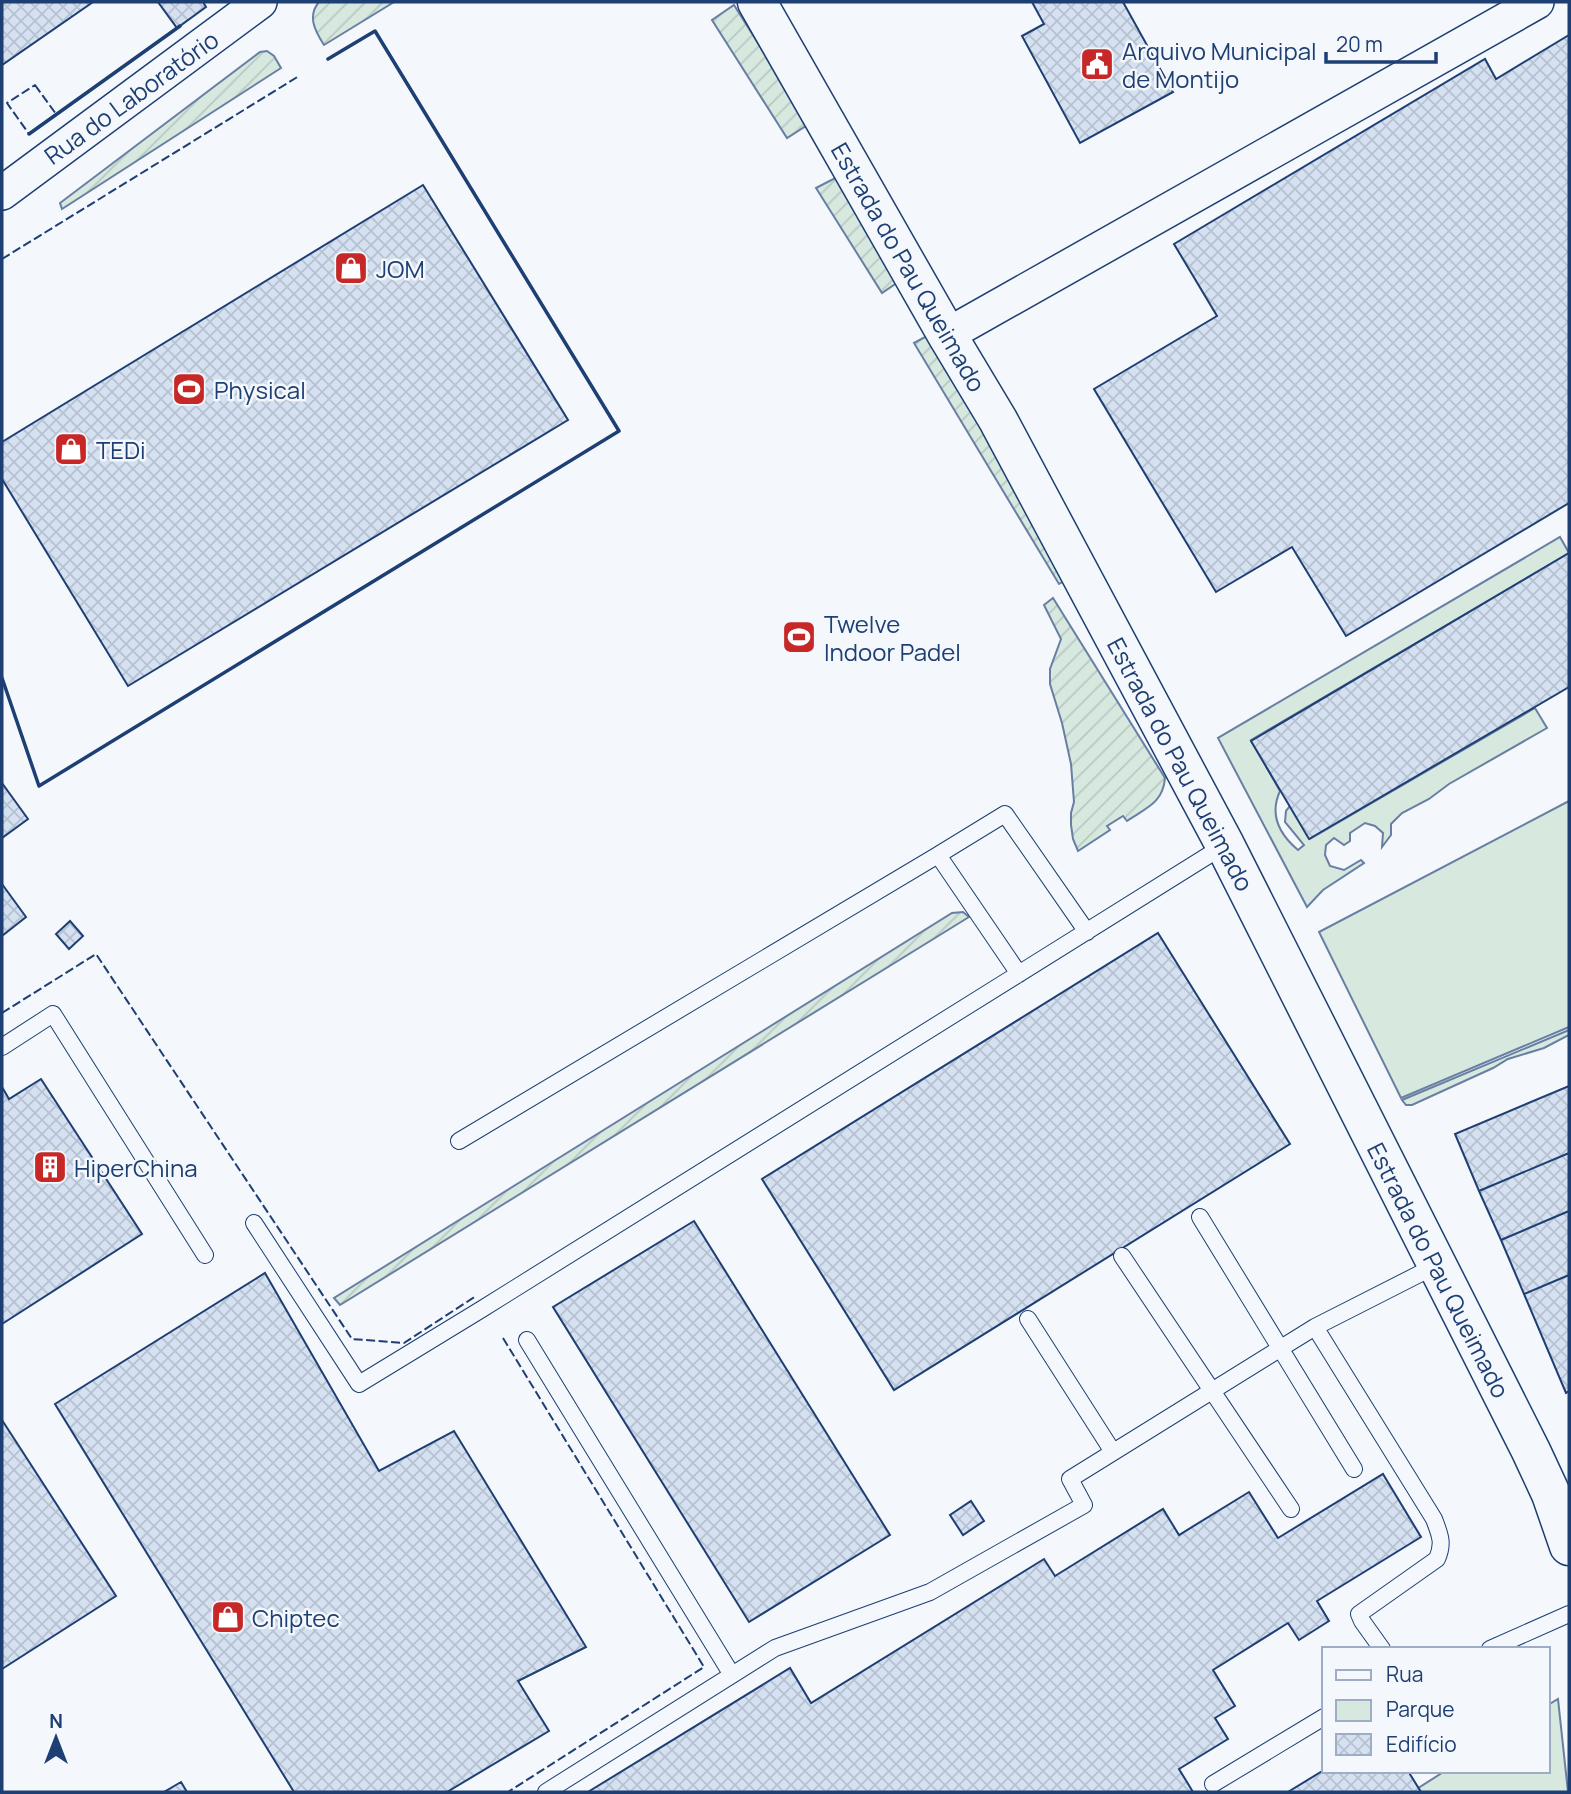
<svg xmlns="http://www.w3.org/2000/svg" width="1571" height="1794" viewBox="0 0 1571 1794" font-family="Manrope,sans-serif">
  <defs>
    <pattern id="garden-furrows" width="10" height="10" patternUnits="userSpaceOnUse" patternTransform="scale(1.75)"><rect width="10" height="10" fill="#d7e8df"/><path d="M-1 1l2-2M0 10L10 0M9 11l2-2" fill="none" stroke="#b8c8c3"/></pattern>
    <pattern id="building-cross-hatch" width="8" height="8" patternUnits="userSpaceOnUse" patternTransform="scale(1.75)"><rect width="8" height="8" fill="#d5e0f0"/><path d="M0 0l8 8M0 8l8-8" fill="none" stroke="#b6c1d1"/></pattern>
  </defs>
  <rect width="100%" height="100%" fill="#f4f7fb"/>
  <path fill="#d7e8df" stroke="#687fa3" stroke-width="2" d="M1560 537 1569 553 1251 740 1280 791C1269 815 1279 834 1298 850L1304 845 1285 822 1286 811 1290 806 1310 839 1535 708 1547 728 1449 784 1429 799 1402 813 1391 824V835L1382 847 1383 833 1375 826 1365 823 1350 833V841L1344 845 1334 838 1326 845 1325 855 1330 866 1344 870 1361 860 1364 863 1323 890 1307 907 1218 738Z
    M1569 801V1027L1401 1098 1319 932Z
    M1569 1030V1035L1544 1048 1508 1059 1493 1068 1412 1105H1406L1402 1100Z
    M1558 1699 1568 1792H1412L1445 1771H1548V1705Z"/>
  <path fill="url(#garden-furrows)" stroke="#687fa3" stroke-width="2" d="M319 2H394L324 45C315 31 307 16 319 2Z
    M734 5 809 124 787 138 712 20Z
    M267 51 274 56 281 68 62 209 60 203 260 52Z
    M841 175 904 278 882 293 816 188Z
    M936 331 1069 578 1059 584 914 343Z
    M1053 598 1165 778C1163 803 1146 808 1127 821L1123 816 1107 826 1110 830 1078 851 1073 839 1071 825V813L1074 802 1071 764 1062 723 1050 684V669L1061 639 1044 605Z
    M963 912 969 917 340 1305 334 1298 952 913Z"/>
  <path fill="url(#building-cross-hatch)" stroke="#1d3f73" stroke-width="2" d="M2 2H93L2 65Z
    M158 2H203L206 7 177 28Z
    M1032 2H1123L1173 92 1080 143 1022 36 1044 24Z
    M1569 35V503L1346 636 1292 547 1216 592 1094 389 1217 316 1174 244 1485 59 1496 79Z
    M423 185 568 420 128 686 2 479V442Z
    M1569 553V687L1309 839 1251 741Z
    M2 783 28 819 2 838Z
    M2 884 26 917 2 936Z
    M70 921 83 936 69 949 56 934Z
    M1158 933 1290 1144 894 1390 762 1179Z
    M41 1079 142 1234 2 1324V1087L9 1099Z
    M1569 1086V1153L1479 1191 1455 1134Z
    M1569 1153V1211L1501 1240 1479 1191Z
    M1569 1211V1275L1524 1294 1501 1240Z
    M694 1221 890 1535 749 1622 553 1307Z
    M265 1273 379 1471 454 1431 586 1647 518 1681 549 1731 447 1792H294L55 1404Z
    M1569 1275V1391L1566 1393 1524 1294Z
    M2 1420 116 1596 2 1669Z
    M1383 1474 1421 1537 1317 1601 1329 1621 1299 1640 1288 1623 1213 1670 1235 1706 1215 1718 1228 1739 1179 1769 1193 1792H588L790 1668 811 1703 1044 1559 1055 1576 1163 1509 1179 1535 1249 1492 1278 1538Z
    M971 1501 984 1521 963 1535 950 1515Z
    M1324 1770V1771H1408L1421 1792H1288Z
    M181 1782 187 1792H164Z"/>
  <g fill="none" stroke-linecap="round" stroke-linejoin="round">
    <g stroke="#1d3f73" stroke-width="18">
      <path id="service" d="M938 855 1005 814 1087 932
        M2 1047 53 1014 205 1255
        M459 1141 938 855 1019 974
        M1200 1217 1354 1469
        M254 1223 359 1384 482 1309 1225 845
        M1122 1256 1291 1509
        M1028 1319 1113 1452
        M1315 1327 1434 1519C1440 1535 1444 1543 1437 1559L1359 1614 1362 1621 1382 1649
        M527 1340 732 1675
        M1490 1649 1569 1614
        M1213 1784 1324 1717
        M546 1792 775 1648 930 1592 1084 1505 1070 1479 1315 1327 1437 1265"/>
    </g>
    <g stroke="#1d3f73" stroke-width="36">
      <path id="minor" d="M2 193 260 2
        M947 335 1537 2"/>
    </g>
    <g stroke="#1d3f73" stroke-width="41">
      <path id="tertiary" d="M757 2 947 335 998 420 1225 845 1531 1451 1551 1494 1569 1546"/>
    </g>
    <use href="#service" stroke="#f4f7fb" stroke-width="16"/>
    <use href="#minor" stroke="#f4f7fb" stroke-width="33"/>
    <use href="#tertiary" stroke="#f4f7fb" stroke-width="38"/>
    <path stroke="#1d3f73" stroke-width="2" stroke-dasharray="9 3.5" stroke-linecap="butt" d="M35 85 56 114 29 134 7 103Z
      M2 259 299 76
      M2 1013 96 954 352 1339 404 1343 476 1296
      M503 1338 704 1667 508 1792"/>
    <path stroke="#1d3f73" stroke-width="3.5" d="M29 134 180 26
      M2 678 39 786 619 431 375 31 328 59"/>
  </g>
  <defs>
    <g id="civic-square" transform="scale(1.75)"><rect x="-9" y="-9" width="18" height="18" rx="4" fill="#c62828" stroke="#f4f7fb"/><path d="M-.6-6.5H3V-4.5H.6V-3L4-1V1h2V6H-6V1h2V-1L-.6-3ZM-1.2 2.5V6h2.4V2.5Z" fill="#fff"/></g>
    <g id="shop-square" transform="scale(1.75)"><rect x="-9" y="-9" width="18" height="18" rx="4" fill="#c62828" stroke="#f4f7fb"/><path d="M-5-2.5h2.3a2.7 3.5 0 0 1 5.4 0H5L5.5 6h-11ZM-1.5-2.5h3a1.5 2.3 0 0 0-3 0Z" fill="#fff"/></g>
    <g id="stadium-square" transform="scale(1.75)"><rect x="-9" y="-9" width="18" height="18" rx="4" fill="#c62828" stroke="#f4f7fb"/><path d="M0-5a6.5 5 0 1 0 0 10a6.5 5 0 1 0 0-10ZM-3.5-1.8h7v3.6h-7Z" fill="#fff"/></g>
    <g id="building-square" transform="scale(1.75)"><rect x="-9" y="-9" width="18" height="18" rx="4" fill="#c62828" stroke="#f4f7fb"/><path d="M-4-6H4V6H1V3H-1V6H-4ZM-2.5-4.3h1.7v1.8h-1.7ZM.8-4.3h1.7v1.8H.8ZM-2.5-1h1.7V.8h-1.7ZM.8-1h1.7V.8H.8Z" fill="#fff"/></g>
  </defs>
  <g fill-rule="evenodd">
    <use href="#civic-square" x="1097" y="64"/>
    <use href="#shop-square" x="351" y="268"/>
    <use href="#stadium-square" x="189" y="389"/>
    <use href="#shop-square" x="71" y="449"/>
    <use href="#stadium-square" x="799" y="637"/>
    <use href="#building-square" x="50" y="1167"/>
    <use href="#shop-square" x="228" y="1617"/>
  </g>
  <g text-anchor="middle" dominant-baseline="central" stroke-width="5" stroke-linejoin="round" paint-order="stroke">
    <g font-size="24" fill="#1d3f73" stroke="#f4f7fb" text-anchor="start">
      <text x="1122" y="50">Arquivo Municipal<tspan x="1122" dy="28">de Montijo</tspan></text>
      <text x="376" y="268">JOM</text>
      <text x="214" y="389">Physical</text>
      <text x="96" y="449">TEDi</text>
      <text x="824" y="623">Twelve<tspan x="824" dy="28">Indoor Padel</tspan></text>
      <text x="74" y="1167">HiperChina</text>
      <text x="252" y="1617">Chiptec</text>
    </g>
    <g font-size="24" fill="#1d3f73" stroke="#f4f7fb">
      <text transform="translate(131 97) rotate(-36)">Rua do Laboratório</text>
      <text transform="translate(909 267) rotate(60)">Estrada do Pau Queimado</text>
      <text transform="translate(1181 764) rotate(62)">Estrada do Pau Queimado</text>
      <text transform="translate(1439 1270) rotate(63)">Estrada do Pau Queimado</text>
    </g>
  </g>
  <rect width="1571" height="1794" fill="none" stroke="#1d3f73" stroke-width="7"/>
  <rect x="1322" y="1647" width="228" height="126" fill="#f4f7fb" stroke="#9eadc5" stroke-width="2"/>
  <rect x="1336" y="1670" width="35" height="10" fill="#f4f7fb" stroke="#9eadc5" stroke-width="2"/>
  <text x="1386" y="1682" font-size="21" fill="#1d3f73">Rua</text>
  <rect x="1336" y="1700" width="35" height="21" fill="#d7e8df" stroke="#9eadc5" stroke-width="2"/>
  <text x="1386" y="1717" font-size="21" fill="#1d3f73">Parque</text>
  <rect x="1336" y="1734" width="35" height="21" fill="url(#building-cross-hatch)" stroke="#9eadc5" stroke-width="2"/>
  <text x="1386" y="1752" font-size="21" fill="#1d3f73">Edifício</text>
  <g transform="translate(56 1738)" stroke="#f4f7fb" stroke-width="5" paint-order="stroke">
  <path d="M0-5L12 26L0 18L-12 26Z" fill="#1d3f73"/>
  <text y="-10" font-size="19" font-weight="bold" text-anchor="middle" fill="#1d3f73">N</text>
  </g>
  <path d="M1326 52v10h110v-10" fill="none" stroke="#1d3f73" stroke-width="3.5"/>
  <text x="1336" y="52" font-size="21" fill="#1d3f73" stroke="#f4f7fb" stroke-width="5" paint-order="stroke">20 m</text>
</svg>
